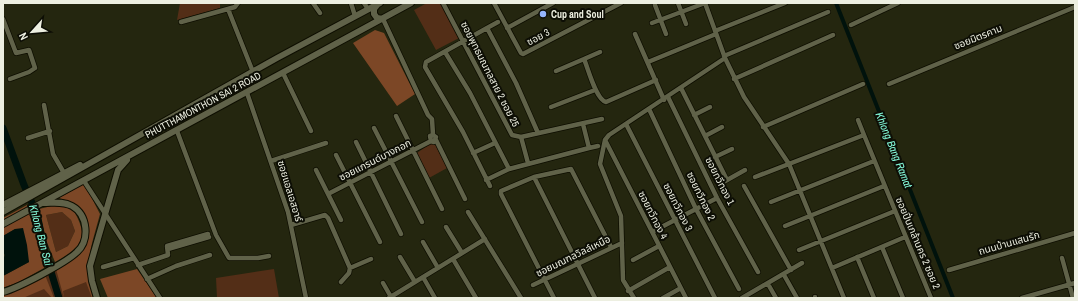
<svg xmlns="http://www.w3.org/2000/svg" width="1078" height="301" viewBox="0 0 1078 301" font-family="'Archivo Narrow','Noto Sans Thai',sans-serif">
  <rect width="100%" height="100%" fill="#24260f"/>
  <path fill="#532e17" d="M180 3H220V8L177 20Z
    M427 3H440L459 38 436 50 414 10Z
    M431 143 435 144 447 168 429 178 417 153Z
    M62 212 71 220 75 231 68 246 56 252 46 215Z
    M82 253 89 259 87 273 95 298H3Z
    M274 269 279 298H217L216 278Z"/>
  <path fill="#7c4726" fill-rule="evenodd" d="M375 30 384 33 415 94 397 106 353 43Z
    M82 185H85L100 214C92 245 82 266 95 298H92L86 282 63 291 64 298 56 269C66 263 76 258 83 249 86 246 86 241 87 237 93 217 77 203 59 198Z
    M60 204 72 208C90 237 83 246 55 262L46 240 39 209ZM62 212 71 220 75 231 68 246 56 252 46 215Z
    M27 205C36 224 43 247 44 268L19 282 3 288V276L29 262 15 229 3 236V218Z
    M137 269 157 298H108L100 279Z
    M45 275 54 298H52L44 289 23 298H3V294Z"/>
  <path fill="#00120c" d="M23 228 27 245 29 262 3 276V260L5 255 3 252V236L15 229Z"/>
  <g fill="none" stroke-linecap="round" stroke-linejoin="round">
    <path stroke="#00120c" stroke-width="4" d="M836 3 953 298"/>
    <path stroke="#00120c" stroke-width="7" d="M3 128 24 185 37 214 45 252 59 298"/>
    <g stroke="#0e0e00" stroke-width="6">
      <path id="minor" d="M313 3 320 13
        M351 3 355 16
        M364 3 368 9
        M443 3 512 135 521 137 602 119
        M494 3 521 53 523 54 621 3
        M678 3 686 24
        M705 3 725 58 744 97 789 164 844 298
        M655 5 666 34
        M228 9 253 72
        M3 19 16 53 29 50 35 68 29 72 10 79
        M383 19 428 115 432 119 433 135
        M181 22 235 7 238 3
        M652 23 705 3
        M851 25 898 3
        M487 28 498 22
        M507 28 553 3
        M715 31 785 3
        M635 34 664 100
        M445 52 470 93 509 169 486 180
        M724 56 828 12
        M584 59 600 52
        M648 62 716 34
        M556 71 584 59C588 68 596 100 606 102L656 80
        M283 73 311 131
        M734 79 833 35
        M889 84 1075 7
        M681 88 727 180
        M247 93 288 212 306 298
        M668 97 717 198 758 272
        M44 105 53 154 64 173
        M551 107 595 90
        M649 109 696 209 739 289
        M694 115 710 107
        M396 116 442 209
        M858 120 864 135
        M626 124 715 298
        M763 127 863 84
        M374 128 422 222
        M177 131 216 235 229 258H258L269 256
        M705 136 722 127
        M521 137 528 163
        M28 138 50 131
        M436 140 465 199
        M605 140 686 298
        M356 142 401 234
        M589 148 598 146
        M473 153 495 143
        M336 155 380 242
        M715 157 732 149
        M271 161 326 143
        M509 169 589 148 583 124
        M316 170 341 220
        M534 177 595 298
        M755 177 864 135 931 298
        M84 181 160 298
        M720 184 745 170
        M490 186 463 132 425 67 426 62 487 28 516 83 538 133
        M744 186 791 270
        M328 194 431 141 434 142 436 137 433 135 430 136 431 141
        M771 202 874 161
        M468 212 521 298
        M291 225 325 215 328 218 350 268 349 273 341 282
        M785 226 884 186
        M446 227 462 253
        M652 232 717 198
        M423 242 438 268
        M882 247 903 298
        M168 249 209 237
        M799 250 895 211
        M400 257 415 282
        M857 257 874 298
        M1062 258 1073 298
        M453 259 476 298
        M633 260 659 246
        M138 265 168 255 167 246 208 234
        M103 267 134 258
        M350 268 371 259
        M832 268 905 237
        M949 270 1075 233
        M784 275 797 298
        M423 277 435 298
        M147 279 176 266 210 255
        M383 283 391 297
        M768 284 776 298
        M533 285 622 243
        M628 291 670 267
        M815 297V298
        M389 298 485 239
        M554 298 501 194V191L534 177 571 169 611 247
        M634 298 623 280 621 216 600 164 605 140 609 135 725 58
        M663 298 681 288
        M742 298 802 263
        M1022 298 1075 283"/>
    </g>
    <g stroke="#0e0e00" stroke-width="8">
      <path id="secondary" d="M378 4 374 9V14L377 18 383 19
        M3 205 80 165
        M3 212 277 58 380 3
        M3 224 411 3
        M3 292C18 288 66 263 77 252 90 240 88 215 72 206 63 201 53 203 44 203
        M97 298 92 281 90 266 118 170 127 160"/>
    </g>
    <use href="#minor" stroke="#606249" stroke-width="4.5"/>
    <use href="#secondary" stroke="#606249" stroke-width="6"/>
  </g>
  <circle fill="#96b6fd" stroke="#0d0e05" stroke-width="1.5" cx="543" cy="14" r="4"/>
  <g text-anchor="middle" dominant-baseline="central" stroke-width="4" stroke-linejoin="round" paint-order="stroke">
    <g font-size="10" font-weight="bold" fill="#edefe1" stroke="#0d0e05" text-anchor="start">
      <text x="551" y="14">Cup and Soul</text>
    </g>
    <g font-size="10" fill="#edefe1" stroke="#0d0e05">
      <text transform="translate(538 37) rotate(-28)">ซอย 3</text>
      <text transform="translate(978 37) rotate(-22)">ซอยมิตรคาม</text>
      <text transform="translate(490 74) rotate(63)">ซอยพุทธมณฑลสาย 2 ซอย 25</text>
      <text transform="translate(203 105) rotate(-28)">PHUTTHAMONTHON SAI 2 ROAD</text>
      <text transform="translate(375 160) rotate(-27)">ซอยแกรนด์บางกอก</text>
      <text transform="translate(720 181) rotate(63)">ซอยทวีทอง 1</text>
      <text transform="translate(290 191) rotate(73)">ซอยแอลเอสอาร์</text>
      <text transform="translate(701 196) rotate(64)">ซอยทวีทอง 2</text>
      <text transform="translate(678 207) rotate(63)">ซอยทวีทอง 3</text>
      <text transform="translate(653 215) rotate(63)">ซอยทวีทอง 4</text>
      <text transform="translate(918 243) rotate(67)">ซอยปิ่นเกล้านคร 2 ซอย 2</text>
      <text transform="translate(1009 243) rotate(-16)">ถนนบ้านแสนรัก</text>
      <text transform="translate(573 256) rotate(-26)">ซอยมณฑลวิลล์เหนือ</text>
    </g>
    <g font-size="11" font-style="italic" fill="#83f8d8" stroke="#0d0e05">
      <text transform="translate(894 150) rotate(68)">Khlong Bang Ramat</text>
      <text transform="translate(41 235) rotate(75)">Khlong Ban Sai</text>
    </g>
  </g>
  <rect width="1078" height="301" fill="none" stroke="#edefe1" stroke-width="8"/>
  <g transform="translate(32 32) rotate(243)" stroke="#0d0e05" stroke-width="3" paint-order="stroke">
  <path d="M0-3L7 15L0 10L-7 15Z" fill="#edefe1"/>
  <text y="-6" font-size="11" font-weight="bold" text-anchor="middle" fill="#edefe1">N</text>
  </g>
</svg>
